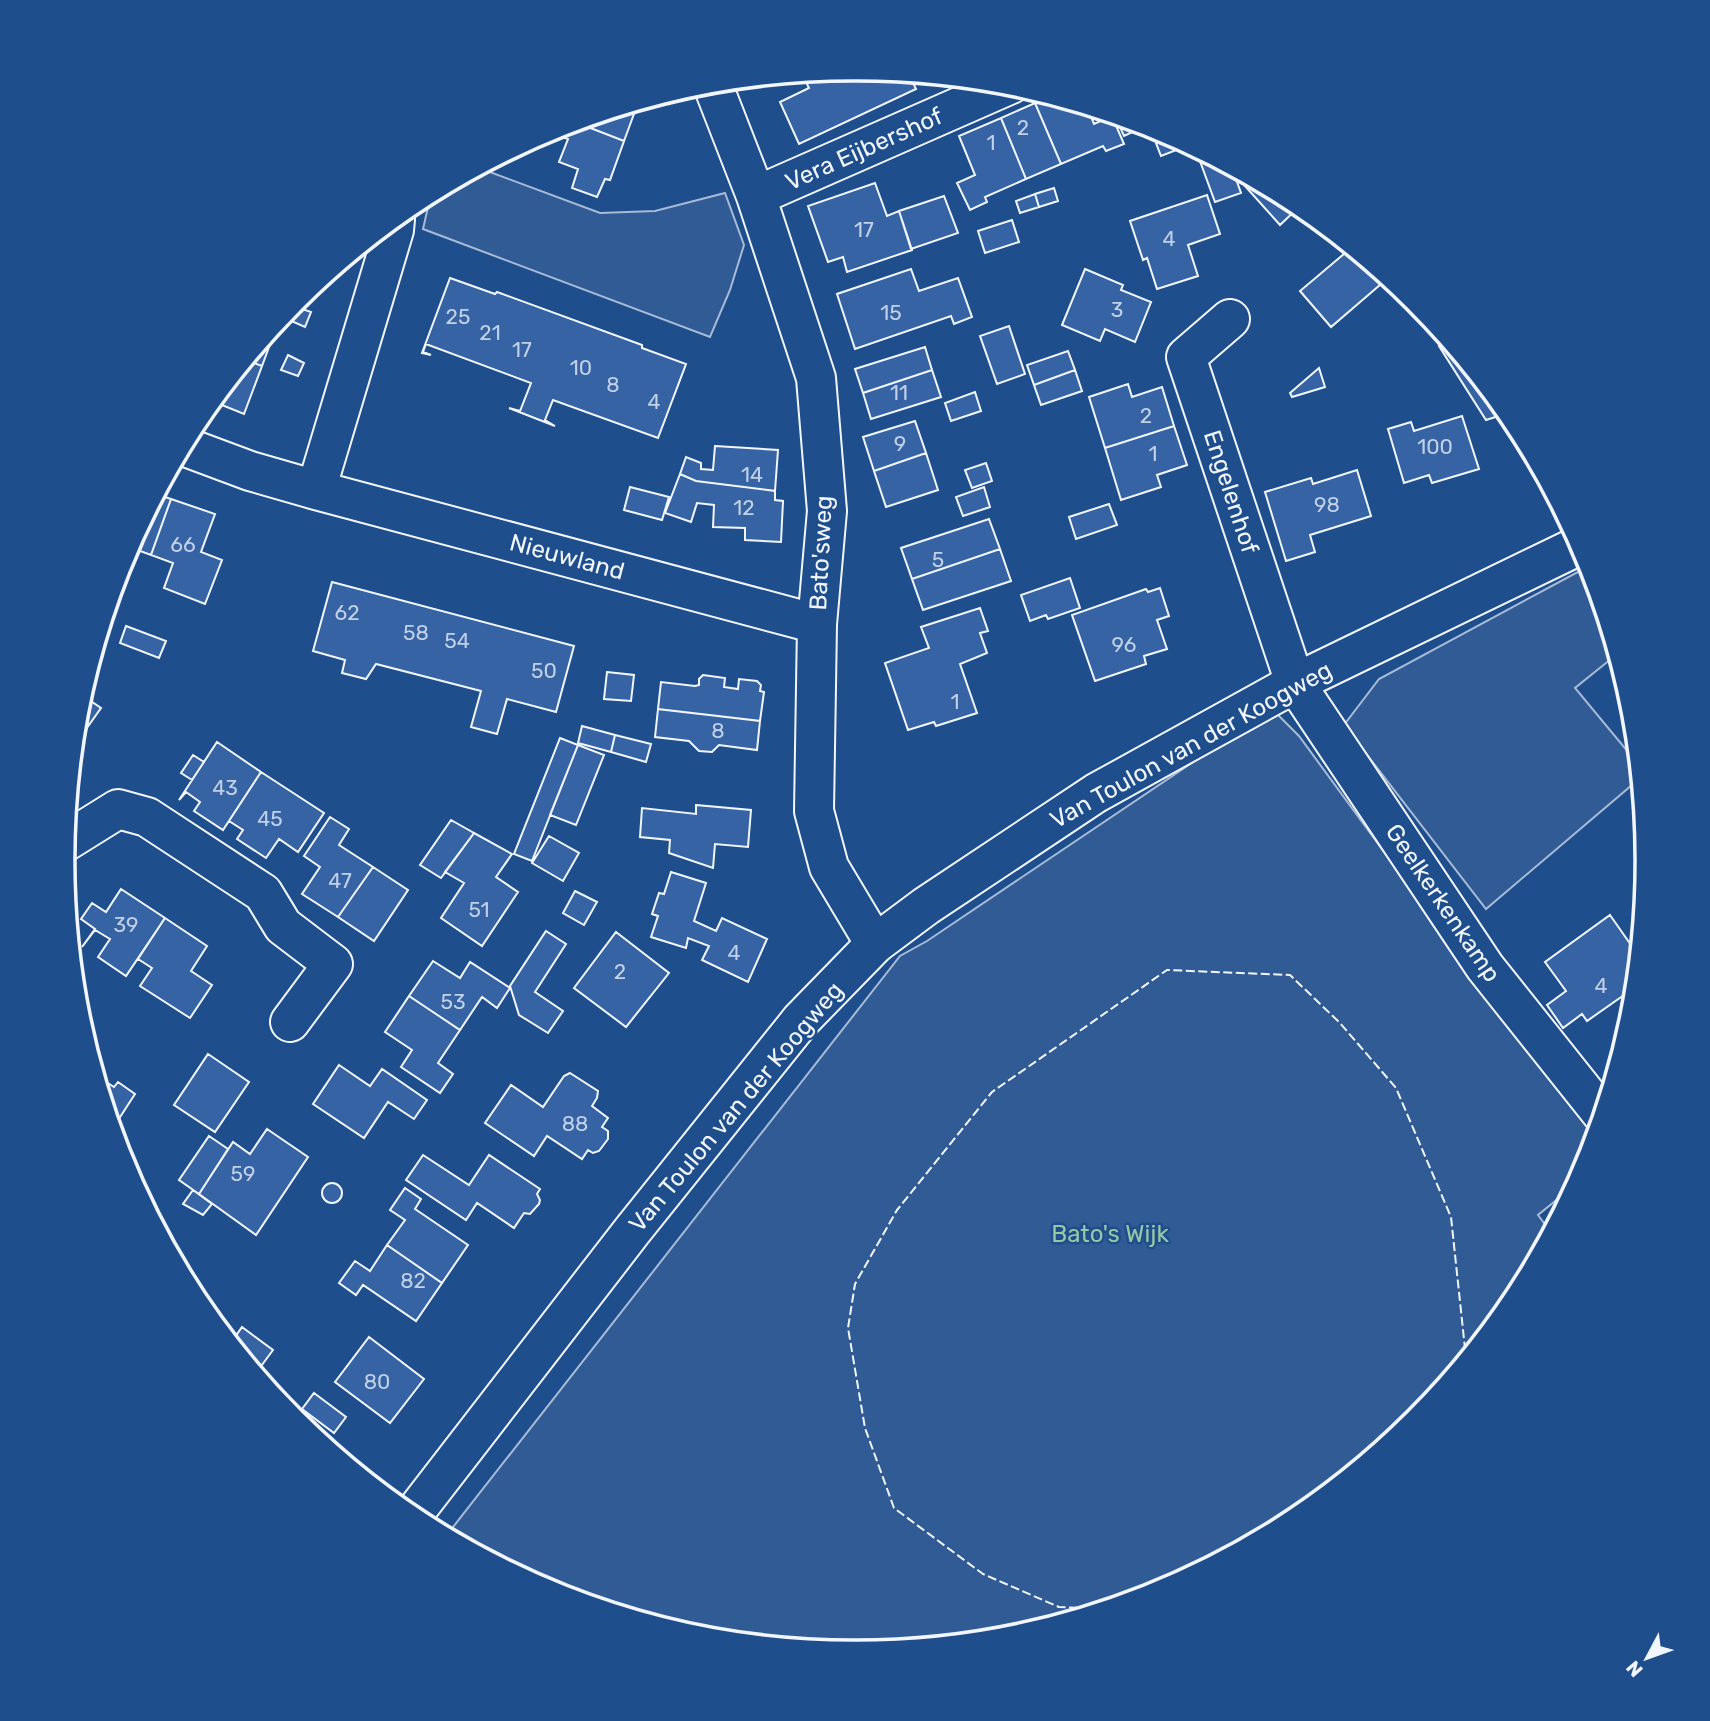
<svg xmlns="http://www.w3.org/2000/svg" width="1710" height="1721" viewBox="0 0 1710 1721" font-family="Rubik,sans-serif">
  <rect width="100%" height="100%" fill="#1f4e8c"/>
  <path fill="#305b95" stroke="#a8bbd7" stroke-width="2" d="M479 168 600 213 655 211 725 193 744 245 730 290 710 337 423 229 431 194Z
    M1589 566 1616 655 1575 688 1638 764 1639 779 1486 909 1344 725 1379 679Z
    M1272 709 1299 736 1517 1033 1599 1124 1587 1164 1575 1185 1538 1215 1550 1231 1513 1301 1415 1421 1295 1519 1158 1592 1009 1637 855 1652 700 1637 552 1592 446 1536 900 956 927 941Z"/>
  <path fill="#3563a3" stroke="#f2f6ff" stroke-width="2" d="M848 69 909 74 916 89 799 144 780 102 809 88 805 80 822 72 842 70 843 72Z
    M1052 96 1087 107 1094 124 1112 116 1124 144 1106 151 1103 146 1061 164 1035 103Z
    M638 103 624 141 575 122Z
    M1035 103 1061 164 1026 179 1001 118Z
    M1115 116 1133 121 1137 130 1124 136Z
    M1001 118 1026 179 985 197 987 202 970 210 957 183 975 175 959 136Z
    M575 122 624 141 610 180 605 179 597 197 572 188 578 169 559 162 568 139 549 132 552 129Z
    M1174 137 1179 149 1161 156 1156 143Z
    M1201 151 1232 168 1241 193 1215 202 1197 153Z
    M1252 179 1295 202 1300 206 1280 225 1245 186Z
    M875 183 887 216 899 211 912 250 847 272 843 257 828 262 808 206Z
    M1054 188 1058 201 1039 207 1035 194Z
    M1035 194 1039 207 1020 213 1016 201Z
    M1207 195 1220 234 1188 245 1198 276 1157 289 1147 258 1143 260 1130 221Z
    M944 196 958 233 911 249 899 211Z
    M1012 220 1019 242 985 253 978 231Z
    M1351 248 1388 278 1331 327 1300 291Z
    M911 269 919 291 958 278 972 317 954 324 951 316 855 349 837 294Z
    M1085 269 1123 285 1121 290 1151 302 1135 342 1105 329 1100 341 1062 325Z
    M450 278 495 294 497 292 642 345V348L686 364 658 438 553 400 545 420 555 426 509 408 520 411 531 383 426 344 423 352 431 355 422 353Z
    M294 306 311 312 305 327 289 320Z
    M279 320 262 366 246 360Z
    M1009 326 1025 374 997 384 980 336Z
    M1450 343 1508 413 1486 420 1439 346Z
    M925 347 932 370 863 393 855 369Z
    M1068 351 1075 370 1034 385 1027 365Z
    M288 355 304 363 298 376 281 370Z
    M246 360 262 366 244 414 212 401Z
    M1319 368 1325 387 1292 397 1290 393Z
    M932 370 941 397 871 419 863 393Z
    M1075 370 1082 391 1041 405 1034 385Z
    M1128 384 1132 397 1162 387 1174 426 1105 448 1089 397Z
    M975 392 981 411 951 421 945 403Z
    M1462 416 1479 469 1432 483 1429 475 1404 483 1388 429 1411 422 1414 431Z
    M915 421 926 453 874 471 863 437Z
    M1174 426 1187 465 1157 475 1161 487 1121 500 1105 448Z
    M715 446 778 450 775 491 696 481 680 474 686 457 701 463V469L713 470Z
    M926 453 938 490 886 507 874 471Z
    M986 463 992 481 972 488 965 470Z
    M1357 470 1371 516 1310 535 1315 552 1286 561 1265 492 1311 478 1313 484Z
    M680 474 696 481 775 491V500L783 501 781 542 745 540V528L713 527 714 505 697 503 691 522 665 513Z
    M630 487 669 497 662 520 624 510Z
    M984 487 990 507 963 516 956 497Z
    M157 494 171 499 151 555 129 547Z
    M171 499 215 514 201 552 222 560 205 604 164 588 173 563 151 555Z
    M1109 504 1117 525 1076 539 1069 517Z
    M989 519 1000 549 912 579 901 548Z
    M1000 549 1011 581 923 610 912 579Z
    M1070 578 1080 608 1048 619 1046 615 1030 621 1021 595Z
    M332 582 574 646 556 712 507 699 497 734 471 727 481 691 376 664 366 679 342 673 345 660 313 651Z
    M1160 588 1169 616 1157 620 1167 649 1144 656 1146 664 1095 681 1072 615 1146 589 1148 592Z
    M980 608 988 631 980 633 987 653 960 664 977 713 936 726 934 722 908 730 885 663 929 648 921 627Z
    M126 626 166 641 159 658 120 643Z
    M607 672 634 675 631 701 604 699Z
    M703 675 725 678 724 687 738 689 739 679 757 681 761 685 760 691 764 692 760 721 658 709 661 682 695 686 699 685V679Z
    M82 695 101 708 74 746 78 706Z
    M658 709 760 721 757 750 719 745 712 752 699 751 689 741 655 737Z
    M582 726 615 735 611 752 578 743Z
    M615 735 651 744 646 762 611 752Z
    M560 738 578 745 532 861 514 854Z
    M217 742 261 772 223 830 194 811 200 802 186 792 179 800Z
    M578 745 604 755 576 825 550 815Z
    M193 755 204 762 192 780 181 773Z
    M261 772 324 813 298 852 279 839 266 858 237 839 243 830 229 821Z
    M696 805 751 810 748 847 715 844 713 868 669 853 670 840 640 837 642 808 696 814Z
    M330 817 349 829 339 845 373 867 338 917 302 894 320 867 304 856Z
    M451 820 474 833 441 878 420 865Z
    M474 833 512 854 496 877 518 892 482 946 441 918 464 883 445 872Z
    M549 836 579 853 563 881 532 863Z
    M373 867 408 890 374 941 338 917Z
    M671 872 706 883 694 921 716 931 722 918 767 939 748 982 702 960 709 946 688 938 686 948 651 937 658 916 652 914 659 893 664 894Z
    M121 889 165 918 126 976 98 957 110 939 95 930 82 947 95 929 81 919 92 903 106 912Z
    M575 891 597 902 584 925 563 913Z
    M1610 915 1638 955 1634 988 1587 1021 1582 1014 1563 1028 1547 1005 1566 991 1545 962Z
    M165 918 207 946 191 971 212 985 190 1018 140 986 152 968 138 959Z
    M546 931 566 944 535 992 563 1011 548 1033 519 1015 510 986Z
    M616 932 669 973 626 1027 574 988Z
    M433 961 460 978 470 962 510 988 497 1008 482 997 460 1030 409 996Z
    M409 996 460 1030 438 1063 453 1074 440 1093 401 1067 412 1050 385 1032Z
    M208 1054 249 1082 215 1132 174 1105Z
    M339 1065 370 1086 382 1069 427 1100 414 1119 388 1102 364 1138 313 1104Z
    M570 1073 598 1091 597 1098 592 1106 608 1118 602 1127 608 1131V1139L599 1151 593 1153 588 1150 582 1159 547 1136 534 1156 485 1123 511 1085 543 1107 564 1076Z
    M97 1076 114 1087 118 1082 135 1094 113 1128Z
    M267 1129 308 1157 256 1235 199 1194 233 1142 250 1154Z
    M209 1136 228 1149 199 1194 179 1180Z
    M423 1155 469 1185 489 1155 540 1189 537 1194 540 1200 539 1204 530 1214 524 1213 514 1228 477 1203 466 1220 406 1180Z
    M322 1193a10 10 0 1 1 20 0a10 10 0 1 1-20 0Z
    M405 1188 421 1199 415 1209 468 1245 442 1283 387 1245 405 1220 390 1210Z
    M193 1190 212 1204 203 1215 183 1204Z
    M387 1245 442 1283 416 1321 363 1285 356 1295 339 1283 355 1261 370 1271Z
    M242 1327 273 1350 256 1373 231 1343Z
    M369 1337 424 1379 390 1423 335 1382Z
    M314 1393 346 1417 334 1433 302 1409Z"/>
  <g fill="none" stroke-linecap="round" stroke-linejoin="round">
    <g stroke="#f2f6ff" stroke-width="42">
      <path id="street" d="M712 83 756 196 816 378 827 511 817 624 814 811 829 867 875 944
        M756 196 1011 84
        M1230 319 1186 357 1295 683 1485 967 1602 1114
        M183 446 250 471 316 490 817 624
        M316 490 394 230 395 219
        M65 842 118 809 147 817 263 893 283 926 333 964 290 1022"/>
    </g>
    <g stroke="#f2f6ff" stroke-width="42">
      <path id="secondary" d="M412 1516 632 1231 801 1020 875 944 926 906 1096 793 1295 683 1580 545"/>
    </g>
    <use href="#street" stroke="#1f4e8c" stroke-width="38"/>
    <use href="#secondary" stroke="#1f4e8c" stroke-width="38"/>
    <path stroke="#f2f6ff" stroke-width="2" stroke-dasharray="9 3.5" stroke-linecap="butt" d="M1103 1609 1059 1607 983 1574 894 1508 865 1428 848 1328 855 1284 897 1210 992 1092 1167 970 1290 975 1340 1023 1396 1088 1451 1217 1466 1358"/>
  </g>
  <g text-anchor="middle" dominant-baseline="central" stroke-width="5" stroke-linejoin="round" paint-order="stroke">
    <g font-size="21" fill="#c3d1e8">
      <text x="1023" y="127">2</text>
      <text x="991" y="142">1</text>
      <text x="864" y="229">17</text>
      <text x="1169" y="238">4</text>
      <text x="1117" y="309">3</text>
      <text x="891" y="312">15</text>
      <text x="458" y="316">25</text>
      <text x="490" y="332">21</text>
      <text x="522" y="349">17</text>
      <text x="581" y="367">10</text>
      <text x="613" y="384">8</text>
      <text x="899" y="392">11</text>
      <text x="654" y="401">4</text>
      <text x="1146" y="415">2</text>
      <text x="900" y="443">9</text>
      <text x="1435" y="446">100</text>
      <text x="1153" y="453">1</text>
      <text x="752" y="474">14</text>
      <text x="1327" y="504">98</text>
      <text x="744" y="507">12</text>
      <text x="183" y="544">66</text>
      <text x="938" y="559">5</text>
      <text x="347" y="612">62</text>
      <text x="416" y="632">58</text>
      <text x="457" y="640">54</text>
      <text x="1124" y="644">96</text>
      <text x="544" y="670">50</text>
      <text x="955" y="701">1</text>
      <text x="718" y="730">8</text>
      <text x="225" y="787">43</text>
      <text x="270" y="818">45</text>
      <text x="340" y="880">47</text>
      <text x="479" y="909">51</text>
      <text x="126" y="924">39</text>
      <text x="734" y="952">4</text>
      <text x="620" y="971">2</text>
      <text x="1601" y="985">4</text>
      <text x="453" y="1001">53</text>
      <text x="575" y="1123">88</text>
      <text x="243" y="1173">59</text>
      <text x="413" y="1280">82</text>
      <text x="377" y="1381">80</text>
    </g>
    <g font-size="24" fill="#f2f6ff" stroke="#1f4e8c">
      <text transform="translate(864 149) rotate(-24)">Vera Eijbershof</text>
      <text transform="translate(1231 492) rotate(72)">Engelenhof</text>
      <text transform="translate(821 553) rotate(-87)">Bato'sweg</text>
      <text transform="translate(567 557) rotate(15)">Nieuwland</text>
      <text transform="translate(1191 745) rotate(-29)">Van Toulon van der Koogweg</text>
      <text transform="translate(1443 903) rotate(56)">Geelkerkenkamp</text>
      <text transform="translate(736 1107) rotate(-50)">Van Toulon van der Koogweg</text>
    </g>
    <g font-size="24" fill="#97c8a6" stroke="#1f4e8c">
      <text x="1110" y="1234">Bato's Wijk</text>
    </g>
  </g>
  <path d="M0 0H1710V1721H0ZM854 81H856A779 779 0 0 1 1635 860V861A779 779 0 0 1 856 1640H854A779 779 0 0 1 75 861V860A779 779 0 0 1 854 81Z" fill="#1f4e8c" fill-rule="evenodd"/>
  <path fill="none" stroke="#f2f6ff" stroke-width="3.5" d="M854 81H856A779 779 0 0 1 1635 860V861A779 779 0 0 1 856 1640H854A779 779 0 0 1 75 861V860A779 779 0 0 1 854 81Z"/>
  <g transform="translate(1647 1658) rotate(229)" stroke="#1f4e8c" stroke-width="5" paint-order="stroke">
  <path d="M0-5L12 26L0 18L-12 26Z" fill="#f2f6ff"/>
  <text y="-10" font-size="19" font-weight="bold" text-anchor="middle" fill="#f2f6ff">N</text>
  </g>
</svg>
